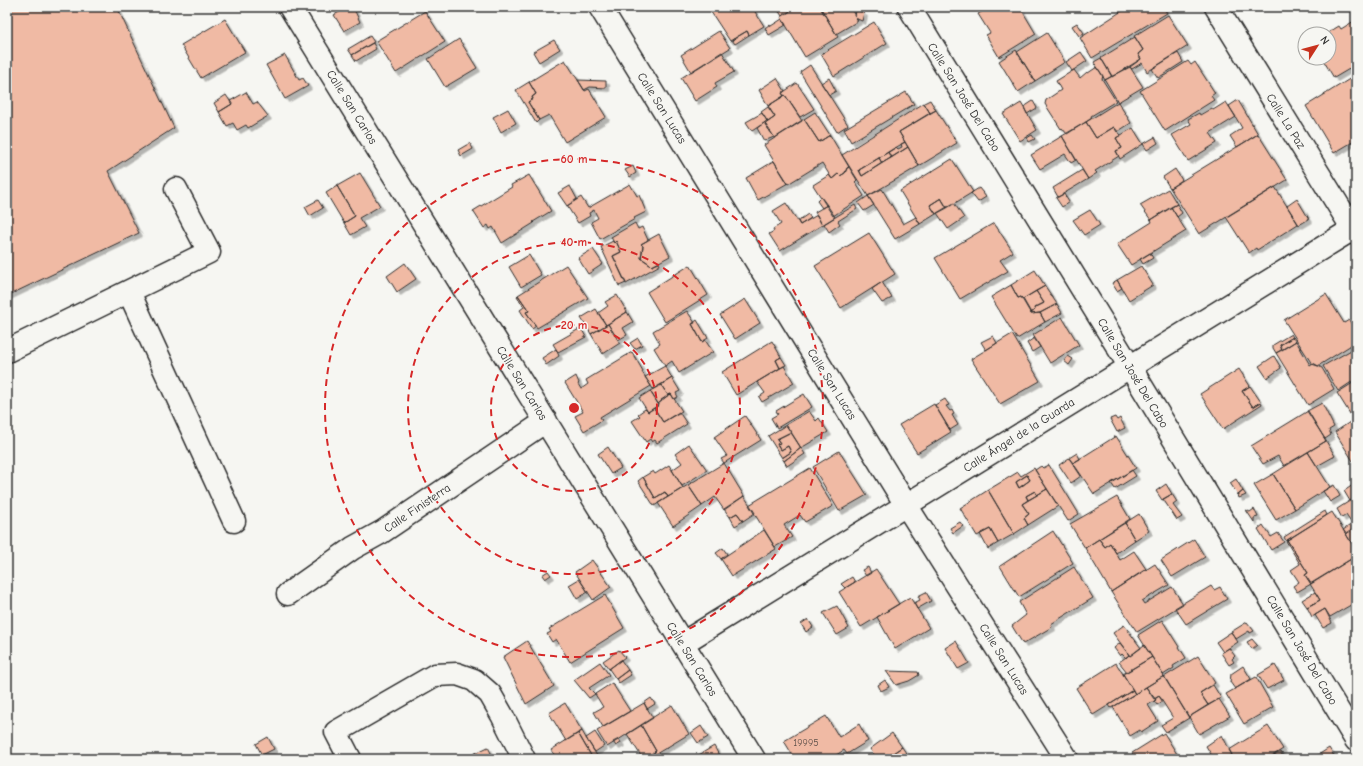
<svg xmlns="http://www.w3.org/2000/svg" width="1363" height="766" viewBox="0 0 1363 766" font-family="'Comic Neue',sans-serif">
  <defs>
    <filter id="shadow"><feDropShadow dx="3.5" dy="3.5" stdDeviation="0" flood-color="#0004"/></filter>
  </defs>
  <rect width="100%" height="100%" fill="#f6f6f2"/>
  <filter id="ink" filterUnits="userSpaceOnUse"><feTurbulence type="fractalNoise" baseFrequency=".025" numOctaves="2"/><feDisplacementMap in="SourceGraphic" scale="8" xChannelSelector="R" yChannelSelector="G"/><feConvolveMatrix kernelMatrix="1 2 1 2 8 2 1 2 1" color-interpolation-filters="sRGB"/></filter>
  <g filter="url(#ink)">
    <path fill="#f0baa4" stroke="#2b2b2b" fill-rule="evenodd" filter="url(#shadow)" d="M7 7H117L174 128 108 171 139 233 7 296Z
      M712 7H752L764 26 749 35 747 31 730 41 709 9Z
      M776 7H797L782 16Z
      M797 7H820L838 37 805 57 781 17Z
      M820 7H850L858 21 836 34Z
      M989 7H1020L1036 34 999 57 986 35 990 33 978 14Z
      M1128 7H1163L1167 13 1092 58 1080 38Z
      M354 9 360 22 344 31 334 15 341 11Z
      M858 10 864 13 862 21 857 19 854 14Z
      M425 11 445 42 396 73 376 41Z
      M1168 15 1188 46 1147 72 1142 63 1132 69 1130 67 1141 59 1138 54 1143 50 1134 36Z
      M225 19 245 52 201 78 181 45Z
      M782 19 786 25 769 35 765 28 770 24 771 26Z
      M1354 21 1356 24V43L1352 46 1356 53V65L1334 78 1322 58H1329V34H1326L1339 26 1341 29Z
      M874 22 887 43 834 76 821 54Z
      M1077 23 1084 33 1079 36 1072 26Z
      M719 31 730 48 691 72 681 55Z
      M747 31 749 35 735 44 732 40Z
      M1047 33 1065 62 1035 81 1017 52Z
      M370 36 374 42 352 55 348 49Z
      M1135 37 1143 50 1138 54 1141 59 1112 77 1101 58Z
      M459 39 477 68 445 87 428 59Z
      M554 40 560 49 539 62 533 52Z
      M373 43 376 49 356 61 352 55Z
      M1016 50 1035 81 1018 92 999 61Z
      M722 52 734 72 715 83 717 87 695 101 681 78Z
      M1081 52 1087 61 1072 71 1066 62Z
      M1178 53 1183 62 1158 78 1152 69Z
      M285 55 299 80 303 78 308 86 285 99 266 65Z
      M1101 58 1112 76 1105 80 1094 62Z
      M565 60 585 91 589 89 606 117 565 142 549 115 539 120 528 102 533 99 532 97 536 94 529 82Z
      M1188 61 1191 65 1195 62 1215 93 1211 96 1214 100 1165 131 1140 91Z
      M810 65 848 125 837 132 800 72Z
      M1097 67 1103 76 1102 79 1116 101 1091 116 1092 118 1067 134 1062 128 1061 129 1045 104 1046 100 1061 90 1056 81 1074 70 1080 78 1087 72 1088 73Z
      M1130 67 1143 87 1118 102 1105 80Z
      M1356 75V140L1334 153 1306 106Z
      M777 78 785 91 782 93 784 96 768 106 759 90Z
      M829 78 836 91 829 95 821 83Z
      M578 80 606 81V88L590 87 584 90Z
      M529 82 536 94 532 97 533 99 528 102 539 120 536 123 516 90Z
      M797 83 814 109 800 117 785 95 784 96 782 93Z
      M246 92 253 104 257 102 268 116 248 128 246 125 237 130 233 123 227 126 219 112 232 104 230 101Z
      M906 92 914 104 851 142 844 129Z
      M226 95 232 104 219 112 214 103Z
      M785 95 802 121 775 138 765 124 775 117 768 106Z
      M930 100 936 110 930 113 924 103Z
      M1238 100 1258 134 1237 147 1230 136 1242 128 1229 106Z
      M1033 101 1037 108 1027 114 1024 107Z
      M1118 102 1131 123 1117 132 1114 127 1096 138 1086 122Z
      M1226 102 1236 117 1210 133 1217 143 1188 161 1172 135 1191 124 1188 119 1199 113 1200 115 1212 108 1213 110Z
      M924 103 930 113 899 132 905 142 859 170 862 176 908 147 919 166 868 196 842 155Z
      M1021 103 1037 130 1020 141 1003 114Z
      M768 107 775 117 768 122 761 112Z
      M508 109 516 123 501 132 493 117Z
      M936 110 957 143 919 166 899 132Z
      M815 112 830 135 819 142 804 119Z
      M762 113 767 121 752 131 746 122Z
      M804 119 819 142 830 135 849 167 847 168 845 173 840 176 838 174 832 179 822 163 788 184 764 145Z
      M767 121 768 122 765 124 774 137 764 141 757 128Z
      M1086 122 1096 138 1114 127 1121 135 1116 138 1122 148 1116 151 1119 156 1095 171 1097 173 1088 179 1062 136Z
      M1133 128 1143 144 1120 159 1116 151 1122 148 1116 138Z
      M1258 134 1287 180 1199 234 1170 188Z
      M1032 135 1035 139 1029 142 1027 138Z
      M1062 136 1076 160 1071 163 1065 154 1040 169 1031 155Z
      M1155 137 1158 143 1147 150 1143 144Z
      M905 142 908 147 891 158 888 152 896 147 898 149 902 147 901 144Z
      M470 143 473 149 461 156 458 150Z
      M888 152 891 158 882 163 879 158Z
      M879 158 882 163 862 176 859 170Z
      M952 159 973 192 947 208 941 198 930 205 936 214 920 224 900 191Z
      M774 161 788 183 758 200 746 178Z
      M633 166 636 173 630 177 625 170Z
      M849 167 857 180 855 182 864 196 833 216 813 185 829 175 832 179 838 174 840 176 845 173 847 168Z
      M1175 169 1182 180 1170 188 1163 177Z
      M1082 170 1088 179 1058 197 1053 188Z
      M360 173 380 206 359 218 365 227 351 235 344 223 355 216 337 186Z
      M529 175 551 211 533 222 534 223 502 243 493 227 490 229 488 225 484 228 473 211 512 187 511 185Z
      M630 184 637 196 639 195 646 212 634 218 635 219 600 239 591 222 598 218 594 210 589 213 590 216 578 223 567 206 581 197 588 208Z
      M337 186 355 216 344 223 326 193Z
      M570 186 577 199 567 206 558 193Z
      M1275 187 1298 224 1257 250 1256 248 1249 253 1226 217Z
      M979 188 986 197 978 202 971 193Z
      M882 189 903 224 916 217 920 224 895 239 868 196Z
      M1168 189 1177 204 1151 220 1140 205Z
      M1064 194 1069 202 1062 207 1056 198Z
      M868 196 874 205 864 211 858 203Z
      M821 197 827 205 822 208 817 201Z
      M941 198 947 208 936 214 930 205Z
      M1297 199 1309 219 1299 225 1287 206Z
      M318 200 323 208 310 216 305 207Z
      M786 203 800 225 817 215 822 225 780 251 769 234 774 231 773 229 781 224 773 211Z
      M954 203 964 218 948 229 937 213Z
      M1177 204 1182 213 1177 217 1171 207Z
      M827 205 835 217 822 225 815 212Z
      M855 205 857 209 838 221 840 224 829 232 824 224Z
      M1171 207 1186 231 1131 265 1117 244 1152 222 1151 220Z
      M1090 210 1100 225 1084 235 1073 220Z
      M808 214 811 218 800 225 798 221Z
      M635 223 638 229 642 227 648 240 641 244 643 246 641 258 650 264 652 266 659 263 660 265 626 284 613 256 621 252 616 241 614 243 611 237Z
      M994 223 1013 252 1000 260 1008 271 960 299 935 258Z
      M869 233 895 274 841 308 815 266Z
      M659 234 670 256 652 266 650 264 641 258 643 246 641 244Z
      M613 241 614 243 616 241 621 252 613 256 626 283 619 286 601 247Z
      M593 249 603 264 588 274 578 258Z
      M1150 253 1153 258 1143 264 1140 259Z
      M529 255 541 275 521 287 509 267Z
      M405 263 416 279 397 292 387 276Z
      M566 265 588 298 537 328 526 312 529 311 518 295Z
      M690 265 708 295 665 322 647 292Z
      M1141 266 1153 285 1129 300 1117 280Z
      M1035 270 1045 286 1023 299 1021 297 1018 298 1011 285Z
      M1117 280 1122 288 1117 291 1112 283Z
      M882 282 892 298 882 303 872 289Z
      M1011 285 1018 298 1021 297 1031 314 1040 313 1045 322 1017 339 991 297Z
      M1045 286 1057 304 1040 313 1031 314V313L1035 310 1034 308 1044 303 1036 291Z
      M1036 291 1044 303 1034 308 1035 310 1031 313 1023 299Z
      M1326 294 1344 323 1349 320 1356 331V333L1352 335 1356 342 1318 366 1312 364 1284 320Z
      M518 295 529 311 526 312 536 326 532 329 520 310 524 307 517 296Z
      M617 295 627 312 606 325 598 313 608 306 605 302Z
      M745 299 760 323 735 339 720 315Z
      M1057 304 1062 313 1045 322 1040 313Z
      M596 309 606 325 591 334 581 318Z
      M687 311 695 323 692 324 702 342 705 340 713 352 679 373 672 361 665 366 654 348 660 344 653 331Z
      M627 312 633 322 623 328 627 335 618 340 608 324Z
      M1062 317 1079 345 1050 363 1033 335Z
      M697 320 708 338 702 342 692 324Z
      M608 324 620 343 603 354 591 334Z
      M581 328 586 337 558 352 553 344Z
      M1012 334 1040 381 1000 404 971 359Z
      M1291 334 1293 337 1280 345 1282 350 1276 353 1273 348V345Z
      M993 336 997 343 986 350 981 342Z
      M1293 337 1296 341 1282 350 1280 345Z
      M638 338 642 345 635 349 630 343Z
      M1034 338 1040 347 1032 352 1027 343Z
      M772 341 781 357 776 360 780 368 736 395 722 372Z
      M1296 341 1310 365 1313 363 1322 368 1334 389 1308 405 1276 353Z
      M556 349 559 356 546 365 542 358Z
      M1353 349 1356 354V379L1338 391 1323 366Z
      M632 352 643 371 642 372 651 386 600 417 602 420 584 431 575 416 583 412 565 383 576 376 579 383 578 384 581 389 588 384 586 380Z
      M1068 356 1073 359 1069 365 1064 361Z
      M1274 356 1281 368 1267 378 1259 366Z
      M781 357 786 365 780 368 776 360Z
      M665 366 672 378 653 389 645 377Z
      M784 366 794 383 762 402 759 397 765 393 757 382Z
      M1239 369 1250 386 1242 391 1253 407 1261 402 1262 404 1223 429 1200 394Z
      M672 378 680 391 676 393 678 397 674 399 671 394 668 395 661 385Z
      M1356 381V414L1352 417 1337 393Z
      M661 385 668 395 658 404 650 391Z
      M1250 386 1261 402 1253 407 1242 391Z
      M650 391 659 405 648 412 639 398Z
      M671 394 682 411 663 422 654 408 659 405 658 404 662 401 661 400Z
      M804 394 812 407 777 428 771 418 778 414 776 411Z
      M945 399 949 405 946 406 950 411 952 410 954 414 952 415 958 425 950 430 935 405Z
      M1322 403 1334 427 1329 430 1331 435 1325 439 1307 411Z
      M934 404 951 432 917 453 899 425Z
      M654 408 663 422 679 412 687 424 657 443 655 440 652 442 650 439 646 442 632 421 640 416 638 414 645 409 648 412Z
      M809 411 816 421 819 418 828 432 801 448 786 425Z
      M1308 411 1326 441 1284 466 1278 456 1263 464 1251 446Z
      M745 416 761 440 724 463 721 459 727 456 714 437Z
      M1115 417 1117 420 1120 418 1125 428 1117 432 1110 419Z
      M1356 418V466L1335 432Z
      M786 425 791 432 777 439 780 443 777 444 781 450 788 446 791 452 782 458 768 436Z
      M791 432 801 448 784 461 782 458 791 452 788 446 781 450 777 444 780 443 777 439Z
      M1116 436 1136 468 1094 494 1073 463Z
      M1326 441 1335 456 1317 466 1308 452Z
      M689 444 707 470 682 486 672 470 682 463 675 454Z
      M608 447 621 468 611 474 598 454Z
      M801 448 805 454 787 466 784 461Z
      M839 451 867 495 839 511 813 467Z
      M1308 452 1330 487 1295 509 1273 474Z
      M1077 453 1080 459 1073 463 1069 458Z
      M1069 458 1081 476 1071 483 1059 465Z
      M724 463 744 496 724 510 715 497 702 506 688 485Z
      M669 465 683 488 668 497 665 492 655 498 643 477 653 471 655 474Z
      M1049 465 1079 514 1068 521 1035 470 1041 466 1043 468Z
      M810 468 833 506 805 522 800 515 784 525 792 537 775 547 749 505Z
      M1034 468 1047 489 1037 495 1035 491 1026 496 1028 500 1022 504 1029 514 1024 518 1028 525 1014 534 988 490 1018 472 1021 476ZM1027 475 1030 480 1019 488 1016 482Z
      M1132 470 1136 476 1115 489 1111 483Z
      M1273 474 1295 509 1276 520 1254 485Z
      M1027 475 1030 480 1019 488 1016 482Z
      M643 477 655 498 665 492 668 497 654 506 638 481Z
      M1236 479 1243 491 1238 495 1230 483Z
      M1166 484 1172 494 1162 500 1156 491Z
      M688 485 702 506 673 526 658 503Z
      M1334 485 1340 496 1330 502 1323 491Z
      M1353 485 1356 490V497L1350 501 1344 491Z
      M1047 489 1058 506 1028 525 1024 518 1029 514 1022 504Z
      M988 490 1014 534 998 543 990 529 977 536 960 508Z
      M1035 491 1037 495 1028 500 1026 496Z
      M1243 491 1246 495 1239 498 1238 495Z
      M1172 494 1177 502 1173 505 1182 517 1177 520 1163 499Z
      M744 496 755 513 743 521 737 513 730 517 724 509Z
      M1117 497 1130 519 1085 548 1070 524Z
      M1356 497V530L1346 515 1342 518 1337 509Z
      M1254 509 1258 517 1254 518V522L1246 510 1250 512Z
      M1325 511 1327 515 1286 541 1284 537Z
      M1332 512 1356 550V556L1311 584 1305 575 1308 573 1287 540Z
      M737 513 743 521 735 526 730 517Z
      M1139 514 1149 531 1135 540 1125 523Z
      M960 522 963 526 953 533 950 528Z
      M1125 523 1135 540 1116 553 1110 543 1105 547 1099 539Z
      M1352 524 1355 528 1346 534 1343 530Z
      M1263 525 1271 537 1278 533 1284 542 1271 550 1258 529Z
      M1355 528 1356 530 1355 549 1346 534Z
      M990 529 998 543 988 549 980 534Z
      M764 530 776 549 732 576 721 559Z
      M1053 531 1073 563 1019 597 1000 566Z
      M1099 539 1105 547 1110 543 1120 560 1134 551 1146 569 1111 592 1085 548Z
      M1194 539 1205 557 1172 577 1161 560Z
      M1287 540 1308 573 1305 575 1311 584 1297 592 1293 586 1299 582 1291 570 1300 564 1286 541Z
      M723 548 727 554 721 559 716 553Z
      M1356 556V602L1330 617 1325 609 1312 617 1307 607 1320 600 1310 584Z
      M592 560 611 587 593 600 575 572Z
      M1155 564 1169 585 1142 601 1144 604 1172 587 1183 604 1137 632 1111 592Z
      M868 567 871 573 866 576 862 570Z
      M1074 567 1093 598 1051 624 1052 627 1023 644 1012 626 1026 615 1019 602Z
      M876 569 899 604 861 627 839 592Z
      M548 571 551 575 545 579 542 575Z
      M852 577 855 582 845 588 841 584Z
      M579 579 588 592 577 599 569 585Z
      M1211 586 1214 590 1220 587 1227 599 1186 624 1175 608Z
      M926 592 931 601 917 609 914 603 920 600 918 596Z
      M1315 592 1320 600 1307 607 1302 600Z
      M605 595 624 628 570 662 556 639 552 642 547 634 551 632 549 629Z
      M910 597 929 628 895 649 877 617Z
      M837 606 849 628 837 635 823 613Z
      M1325 609 1332 623 1323 628 1315 615Z
      M808 619 813 627 806 632 801 624Z
      M1162 620 1186 658 1173 666 1174 668 1163 675 1138 635Z
      M1247 622 1254 631 1250 633 1249 631 1236 639 1231 632Z
      M1124 625 1141 648 1130 656 1113 633Z
      M1231 632 1238 642 1223 652 1216 642Z
      M1252 639 1257 645 1252 649 1247 642Z
      M527 641 554 686 526 704 503 657Z
      M956 641 969 663 958 669 945 648Z
      M1120 643 1129 655 1126 658 1122 654 1120 656 1114 648Z
      M1144 645 1152 657 1127 672 1119 662 1129 655 1130 656Z
      M1229 648 1235 656 1232 659 1234 662 1229 665 1221 653Z
      M619 650 625 657 609 669 603 661Z
      M1198 656 1215 683 1200 693 1208 705 1189 717 1164 677Z
      M1152 657 1164 676 1135 694 1123 674Z
      M621 660 628 670 616 679 609 669Z
      M600 662 609 675 589 688 595 694 589 698 574 680Z
      M1116 663 1133 690 1093 715 1076 688Z
      M1275 665 1284 680 1267 689 1258 675Z
      M1243 666 1251 679 1235 689 1230 682 1231 674Z
      M628 670 631 675 619 683 616 679Z
      M886 671 918 672 919 675 909 681 896 685Z
      M1164 676 1189 718 1166 732 1161 725 1173 718 1159 696 1154 699 1146 687Z
      M1256 677 1273 707 1244 724 1226 694Z
      M885 680 889 687 881 691 878 685Z
      M612 683 630 711 603 727 594 712 603 707 595 694Z
      M1213 685 1221 698 1208 705 1200 693Z
      M1146 687 1156 700 1148 705 1158 721 1141 732 1140 730 1130 736 1113 707Z
      M1133 690 1135 694 1111 708 1109 705Z
      M1159 696 1163 701 1157 705 1154 701 1156 700 1155 699Z
      M651 698 655 704 647 709 644 703Z
      M1219 699 1230 716 1199 734 1189 717Z
      M565 703 582 731 566 741 549 713Z
      M644 703 653 718 607 747 597 731Z
      M672 705 689 734 656 754 654 752 656 751 641 725Z
      M826 716 839 737 859 724 868 741 847 754 844 750 830 759H795L784 741Z
      M641 725 656 751 643 759 627 734Z
      M701 726 708 737 698 743 691 733Z
      M1268 726 1283 749 1272 756 1274 759H1226L1232 755 1229 750Z
      M582 731 586 738 599 759H593L578 733Z
      M595 732 604 746 595 752 586 738Z
      M578 733 593 759H557L551 750Z
      M892 733 902 747 884 759H877L870 749Z
      M1164 733 1180 759H1136L1132 753Z
      M1222 735 1232 755 1226 759H1214L1206 746Z
      M268 737 274 749 262 755 256 744Z
      M619 739 621 743 616 746 613 742Z
      M714 746 721 759H692Z
      M488 747 494 759H463Z
      M902 747 910 759H884Z
      M1329 748 1336 759H1312Z
      M1280 752 1285 759H1274L1272 756Z"/>
    <g fill="none" stroke-linecap="round" stroke-linejoin="round">
      <g stroke="#2b2b2b" stroke-width="25">
        <path id="minor" d="M290 7 754 759
          M600 7 906 505 1067 759
          M909 7 1130 367 1356 740
          M1216 7 1356 234
          M129 292 234 521
          M7 351 209 252 176 189
          M288 594 353 548 382 532 546 421
          M683 643 1356 227
          M350 759 336 732 435 675 457 674 474 680 490 694 502 715 524 759"/>
      </g>
      <use href="#minor" stroke="#f6f6f2" stroke-width="22"/>
    </g>
  </g>
  <g fill="none" stroke="#d62828" stroke-width="2" stroke-dasharray="7 5">
    <circle cx="574" cy="408" r="83"/>
    <circle cx="574" cy="408" r="166"/>
    <circle cx="574" cy="408" r="249"/>
  </g>
  <g text-anchor="middle" dominant-baseline="central" stroke-width="3" stroke-linejoin="round" paint-order="stroke">
    <g font-size="10" fill="#5c4f49">
      <text x="806" y="743">19995</text>
    </g>
    <g font-size="12" fill="#2b2b2b" stroke="#f6f6f2">
      <text transform="translate(964 97) rotate(58)">Calle San José Del Cabo</text>
      <text transform="translate(352 107) rotate(58)">Calle San Carlos</text>
      <text transform="translate(662 108) rotate(58)">Calle San Lucas</text>
      <text transform="translate(1286 121) rotate(58)">Calle La Paz</text>
      <text transform="translate(1133 373) rotate(59)">Calle San José Del Cabo</text>
      <text transform="translate(522 383) rotate(58)">Calle San Carlos</text>
      <text transform="translate(832 384) rotate(58)">Calle San Lucas</text>
      <text transform="translate(1019 435) rotate(-32)">Calle Ángel de la Guarda</text>
      <text transform="translate(417 508) rotate(-34)">Calle Finisterra</text>
      <text transform="translate(1302 650) rotate(59)">Calle San José Del Cabo</text>
      <text transform="translate(692 659) rotate(58)">Calle San Carlos</text>
      <text transform="translate(1004 659) rotate(58)">Calle San Lucas</text>
    </g>
  </g>
  <circle cx="574" cy="408" r="6" fill="#d62828" stroke="#f6f6f2" stroke-width="2"/>
  <g font-size="12" text-anchor="middle" font-weight="bold" fill="#d62828" stroke="#f6f6f2" stroke-width="3" stroke-linejoin="round" paint-order="stroke">
    <text x="574" y="163">60 m</text>
    <text x="574" y="246">40 m</text>
    <text x="574" y="329">20 m</text>
  </g>
  <rect width="1363" height="766" fill="none" stroke="#f6f6f2" stroke-width="24"/>
  <rect x="12" y="12" width="1339" height="742" fill="none" stroke="#2b2b2b" stroke-width="1.5" filter="url(#ink)"/>
  <g transform="translate(1317 46) rotate(54)"><circle r="19" fill="#f6f6f2" stroke="#a5a5a2"/>
  <path d="M0-3L7 15L0 10L-7 15Z" fill="#c8321e"/>
  <text y="-6" font-size="11" font-weight="bold" text-anchor="middle" fill="#2b2b2b">N</text>
  </g>
</svg>
